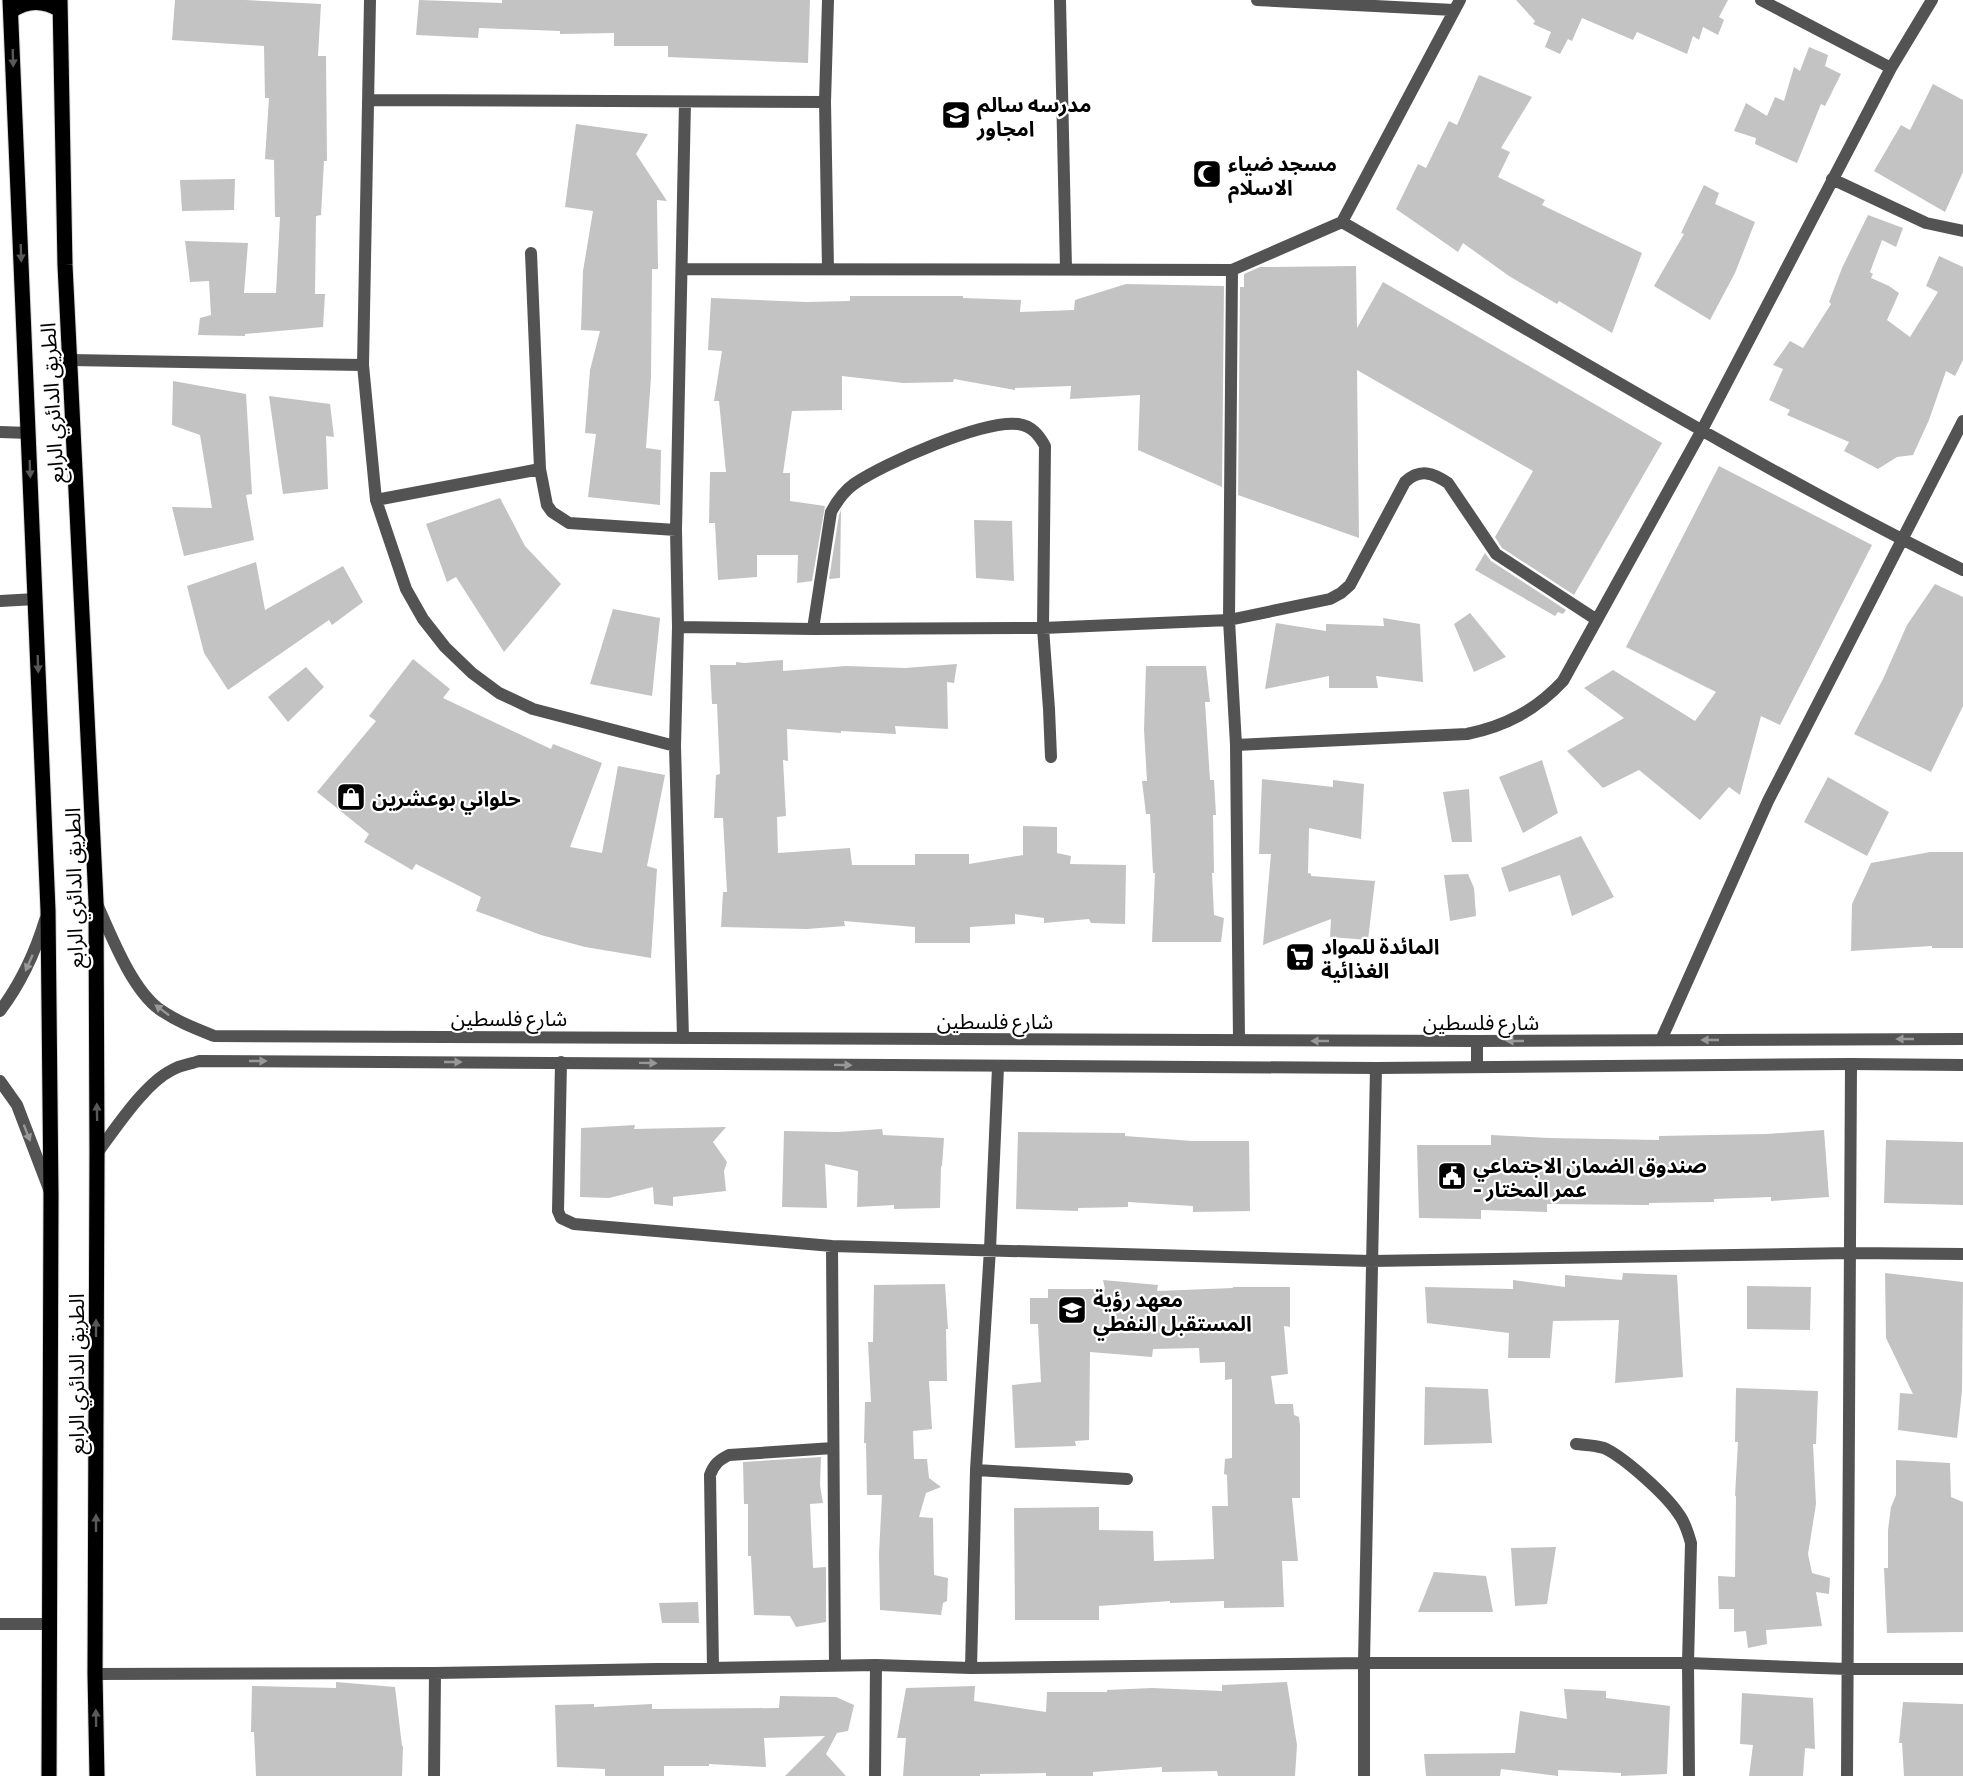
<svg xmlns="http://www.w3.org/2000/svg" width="1963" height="1776" viewBox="0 0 1963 1776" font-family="Commissioner,'Noto Sans Arabic',sans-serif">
  <rect width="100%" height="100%" fill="#fff"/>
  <path fill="#c3c3c3" d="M175 0H245L321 4 318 56H326L327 161H324L321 215 316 216 315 294H325L323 327 245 334V336L198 335 200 318 211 315 209 281 190 282 185 241 248 243 244 293H276L280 217H275L274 160 265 159 269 98H265L264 46 172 40Z
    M419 0 502 3V0H810L808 63 668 57V46H614V33L560 34V31L479 28 478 38 416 35Z
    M1516 0H1728L1719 17 1724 20 1718 35 1703 27 1699 40 1693 36 1687 54 1637 32 1633 40 1582 18 1572 41 1568 39 1560 54 1545 47 1551 32 1533 24 1535 21Z
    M1809 47 1828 55 1825 66 1841 74 1825 106 1821 104 1797 163 1755 144 1756 138 1734 131 1746 103 1767 116 1775 97 1784 101 1794 67 1800 71Z
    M1479 75 1532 97 1501 148 1510 152 1498 177 1545 200 1542 205 1642 253 1612 333 1559 301 1557 304 1509 276 1463 243 1458 252 1396 209 1418 164 1426 168 1449 121 1457 125Z
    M1933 84 1963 100V172L1945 212 1874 171 1901 125 1910 130Z
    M576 124 648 134 636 154 667 201 657 200 658 269H652L651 377 646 448 661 450 660 505 588 497 596 434 585 433 590 370 600 331 581 330 583 271 593 211 565 207Z
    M235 179 234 210 182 211 180 180Z
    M1704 185 1719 193 1715 204 1755 222 1735 273 1710 320 1654 286 1684 234 1681 233Z
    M1868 215 1903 228 1896 247 1882 240 1870 272 1873 274 1871 278 1889 286 1899 293 1887 320 1910 337 1938 292 1926 286 1939 256 1963 267V360L1955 376 1946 371 1929 420 1913 455 1897 457 1878 469 1844 451 1849 442 1787 415 1790 410 1769 400 1783 369 1773 365 1790 341 1803 348 1831 304 1829 302 1842 268Z
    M1356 266 1357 328 1383 282 1662 443 1574 595 1502 548 1495 537 1533 471 1357 370 1359 538 1238 495 1240 287H1244V274L1260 267Z
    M1126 284 1224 286 1222 487 1138 450 1140 395 1070 399 1071 386 1015 388V390L954 379 953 382 903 383 842 376V410L792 411 783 473H790V501L825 506 812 581 797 583 798 555H757V577L718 580 715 523H709L710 472H726L719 401H714L722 351 708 350 711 298 806 302 850 301V296H963V298L1021 300 1020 312 1074 310 1075 300Z
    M173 381 246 394 252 494 246 495 254 540 184 556 172 507 212 508 200 435 172 425Z
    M269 396 330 404 334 437 326 436 328 489 283 494Z
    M1719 466 1872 545 1780 725 1761 716 1740 795 1729 787 1700 820 1639 770 1603 788 1567 751 1624 718 1584 688 1613 670 1695 721 1716 692 1626 647Z
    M500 498 525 546 561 584 504 652 456 577 447 582 426 524Z
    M841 510 840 578 829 579 839 515Z
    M974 520 1012 521 1014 581 976 578Z
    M1485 553 1491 561 1566 610 1563 614 1558 612 1555 616 1475 570Z
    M256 562 265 610 343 566 363 602 332 625 329 620 228 690 204 653 187 586Z
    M1935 584 1963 597V706L1931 772 1854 734 1883 679 1907 625Z
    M613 609 660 618 652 696 590 684Z
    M1470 613 1506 657 1474 672 1454 624Z
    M1383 618 1420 624 1423 682 1376 676 1378 688H1329V676L1265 689 1276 623 1326 631V624L1384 626Z
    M413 659 450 689 443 698 551 749 553 744 602 763 570 847 602 853 618 766 665 775 647 866 657 869 651 958 585 947 541 935 476 911 481 897 416 864 412 870 364 842 369 834 317 792 376 721 369 716Z
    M783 660V671L846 666 905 668 957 664 954 683 947 682 948 729 895 726 896 734 841 731V733L787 729 788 761 783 760 786 816 777 817 778 853 850 848 852 865H915V854H969V864L1023 855V826L1057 827V853L1071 856 1070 864 1126 865 1125 924 1091 923 1089 919 1044 923V918L1015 914V924L970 927V943H915V927L844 921 845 926 807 929 721 927 723 892H727L723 818H714L716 775 720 774 717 704H712L710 665H736V662L744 663Z
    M1146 666H1206L1210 702H1205L1210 780H1214L1216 815H1213L1214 873H1212L1214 915 1224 918 1221 942H1152L1155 873H1153L1150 814H1146L1142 781H1147L1144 730Z
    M306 667 324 687 288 722 268 697Z
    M1542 760 1558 813 1523 833 1499 777Z
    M1828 777 1889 812 1867 856 1804 822Z
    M1262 779 1333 787V780L1364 784 1361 839 1309 828 1308 873 1311 874V876L1375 881 1368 940 1330 937 1331 919 1263 945 1271 854H1259Z
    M1469 789 1472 842H1452L1443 792Z
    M1581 836 1614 897 1572 916 1560 875 1509 892 1501 868Z
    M1930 852H1963V948H1932V946L1851 951 1852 904 1871 863Z
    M1468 874 1474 888 1476 916 1450 921 1444 875Z
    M635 1125 634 1129 726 1127 713 1142 727 1162 724 1171 726 1191 673 1197V1206L654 1204 653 1187 609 1198 580 1197 581 1128Z
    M882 1129 883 1135 944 1138 942 1166H941L940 1208 894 1209V1205L857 1207 858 1171 825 1164 827 1208 782 1207 784 1131 838 1132Z
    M1824 1130 1829 1197 1771 1201V1197L1714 1199V1202L1649 1203V1205L1547 1204V1212L1481 1210V1219L1419 1218 1417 1145H1491V1135L1549 1138 1659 1140V1136L1766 1134Z
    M1018 1132 1125 1133V1136L1192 1141H1249L1250 1211 1193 1212V1206L1128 1202V1207L1078 1208V1211L1016 1209Z
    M1886 1140 1963 1142V1205L1884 1203Z
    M1623 1273 1677 1275 1683 1377 1615 1383 1619 1320 1553 1321 1550 1358H1508L1509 1333 1427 1323 1425 1287 1513 1289V1280L1565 1287V1275L1622 1280Z
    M1885 1273 1963 1282 1962 1391 1957 1438 1898 1430 1900 1393 1913 1394 1886 1338Z
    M1103 1280 1158 1285 1157 1291 1233 1288V1287H1290V1327L1284 1326 1288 1374 1271 1376 1275 1404H1293L1294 1415 1299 1417 1300 1426V1498H1292L1298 1561H1282L1284 1607 1224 1608V1601L1170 1603V1601L1099 1606V1620H1015L1014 1508 1099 1507V1530L1153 1531 1154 1561 1214 1559 1212 1506H1228L1227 1475 1224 1474 1225 1459 1232 1458V1379L1225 1380V1362L1200 1363 1199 1348 1153 1349 1152 1357 1090 1352 1089 1440 1075 1441 1076 1446 1015 1448 1012 1385 1041 1382 1038 1324H1030V1298H1048V1289H1105Z
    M945 1284 948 1329H946L947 1381H929L932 1429 913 1431 914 1459H927L929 1478 941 1487 926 1493 919 1517 933 1518 934 1575 948 1578 947 1601 943 1603 941 1615 880 1610 879 1554 882 1495H867L866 1443H864L865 1402H871L868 1342H873L874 1285Z
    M1747 1286 1811 1287 1810 1330 1747 1329Z
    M1425 1387 1488 1389 1492 1443 1424 1445Z
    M1736 1388 1818 1391 1816 1444H1813L1816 1504 1808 1554 1812 1573 1830 1578 1829 1594 1816 1592 1822 1626 1766 1630 1767 1644 1748 1648 1746 1631 1734 1632V1609H1719L1718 1576 1735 1577 1736 1496H1735L1738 1442H1735Z
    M821 1457 820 1485 823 1503 810 1504 813 1568 826 1567V1622L796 1627 790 1616 754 1615 751 1556H748V1504H744L743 1462Z
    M1896 1460 1950 1463 1951 1497 1963 1502V1632L1887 1633 1884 1568H1888V1530L1891 1507 1896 1495Z
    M1556 1547 1547 1604 1515 1606 1511 1548Z
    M1434 1572 1486 1576 1493 1612H1418Z
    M698 1602 699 1623H662L659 1603Z
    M336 1682 395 1687 402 1746H403L402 1776H256L254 1732H251L252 1686 336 1688Z
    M1287 1682 1297 1745 1295 1776H1218L1217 1771 1162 1772V1767L1093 1772V1776H1046V1773L980 1774V1776H903L906 1738H897L906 1688 975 1686 974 1701 1046 1712 1047 1692H1107V1690L1152 1688 1222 1691V1685Z
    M1564 1689 1606 1691V1698L1670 1706 1667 1774 1621 1776V1773L1558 1770V1776L1501 1769 1500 1776H1426L1424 1754 1515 1753 1520 1711 1567 1719Z
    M1742 1693 1813 1698 1815 1749 1805 1748 1803 1776H1749L1753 1745 1740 1744Z
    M780 1696 836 1697 854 1705 848 1731 837 1733 826 1754 846 1776H785L825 1736 764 1738 766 1767 709 1764V1766H664V1776H605V1769L557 1767 555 1705 594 1704V1707L652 1704V1709L779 1708Z
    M1903 1702 1963 1704V1776H1904L1902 1743H1899Z"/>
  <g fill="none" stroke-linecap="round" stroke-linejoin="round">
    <g stroke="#dbdbdb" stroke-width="17">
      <path id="primary" d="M10 0 48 910 51 1195 49 1776
        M60 0 65 265 96 901 97 1153 95 1674 97 1776
        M11 11C28 0 43 0 60 10"/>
    </g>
    <path stroke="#535353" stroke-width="12" d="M370 0 363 365 376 500 406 589 423 619 445 647 472 673 499 693 533 709 675 746
      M828 0 825 102 828 269
      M1060 0 1066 269
      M1257 0 1454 10
      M1761 0 1891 68
      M368 100 825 102
      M1832 179 1926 223 1963 231
      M1342 222C1547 340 1751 465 1963 570
      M531 253 540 469 547 505 552 512 569 523 676 530
      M682 269 1232 270 1342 222 1460 0
      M1232 270 1229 620 1236 745 1239 1040
      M70 360 363 365
      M0 432 29 433
      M376 500 540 469
      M0 601 36 599
      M678 627 813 629 1043 628 1229 620 1330 599 1341 593 1350 585 1405 482C1420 468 1433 473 1448 483L1496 554 1597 620
      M813 629 831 512C837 501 844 491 854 484 885 463 982 420 1018 424 1032 426 1039 435 1045 446L1043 628 1049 709 1051 757
      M1236 745 1467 734C1506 726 1536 710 1563 681L1702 430 1891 68 1932 0
      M683 1038 675 746 678 627 676 530 685 102
      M1661 1040 1768 801 1963 421
      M561 1062 558 1211 561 1218 574 1224 832 1246 1371 1261 1850 1253 1963 1254
      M832 1246 835 1666
      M1576 1444C1585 1445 1595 1445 1604 1448 1624 1457 1665 1494 1678 1513 1685 1522 1688 1532 1691 1543L1688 1663 1689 1776
      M976 1470 1127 1479
      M0 1624H50
      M713 1668 710 1475C714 1464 719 1460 729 1455L833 1448
      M971 1668 976 1470 990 1249 998 1067
      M95 1674 435 1673 876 1665 971 1668 1364 1663H1688L1847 1669H1963
      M434 1776 435 1673
      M875 1776 876 1665
      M1364 1776V1663L1376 1068
      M1847 1776 1851 1064"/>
    <path stroke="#535353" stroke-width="12" d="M97 904C111 935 131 988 159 1009 176 1021 194 1028 214 1036L1477 1041 1963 1039
      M0 1011C21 983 35 953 45 920
      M1477 1041V1066
      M0 1081 17 1105 49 1189
      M97 1153C116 1128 144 1084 172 1070 180 1065 191 1064 199 1061L1376 1068 1851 1064 1963 1065"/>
    <use href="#primary" stroke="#000" stroke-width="15"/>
  </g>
  <defs><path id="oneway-solid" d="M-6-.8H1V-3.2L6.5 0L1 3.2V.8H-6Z" transform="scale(1.5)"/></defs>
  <g fill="#595959">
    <use href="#oneway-solid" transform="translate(13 58) rotate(88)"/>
    <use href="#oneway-solid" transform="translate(21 253) rotate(88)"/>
    <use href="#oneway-solid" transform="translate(30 469) rotate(88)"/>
    <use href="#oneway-solid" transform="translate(38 664) rotate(88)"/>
    <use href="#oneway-solid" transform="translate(97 1112) rotate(-91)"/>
    <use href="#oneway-solid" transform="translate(96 1328) rotate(-90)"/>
    <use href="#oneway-solid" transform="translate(96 1523) rotate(-90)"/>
    <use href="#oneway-solid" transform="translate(96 1718) rotate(-91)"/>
  </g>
  <g fill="#989898">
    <use href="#oneway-solid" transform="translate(29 963) rotate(114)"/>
    <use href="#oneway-solid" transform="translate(162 1010) rotate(-143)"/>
    <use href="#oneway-solid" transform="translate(1905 1039) rotate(180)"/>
    <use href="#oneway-solid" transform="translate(1710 1040) rotate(180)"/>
    <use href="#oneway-solid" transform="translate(1320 1041) rotate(-180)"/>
    <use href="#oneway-solid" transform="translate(1515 1041) rotate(180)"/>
    <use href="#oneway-solid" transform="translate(258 1061)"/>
    <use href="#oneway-solid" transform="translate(453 1062)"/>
    <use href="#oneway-solid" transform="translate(648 1063) rotate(1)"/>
    <use href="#oneway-solid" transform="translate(843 1065) rotate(1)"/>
    <use href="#oneway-solid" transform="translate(27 1133) rotate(69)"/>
  </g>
  <defs>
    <g id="school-square" transform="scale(1.5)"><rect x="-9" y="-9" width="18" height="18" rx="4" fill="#000" stroke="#fff"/><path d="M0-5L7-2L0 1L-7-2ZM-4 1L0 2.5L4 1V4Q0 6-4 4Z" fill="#fff"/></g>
    <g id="mosque-square" transform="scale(1.5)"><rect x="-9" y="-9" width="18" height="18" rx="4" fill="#000" stroke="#fff"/><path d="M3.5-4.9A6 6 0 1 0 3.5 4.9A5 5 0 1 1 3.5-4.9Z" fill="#fff"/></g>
    <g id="shop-square" transform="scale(1.5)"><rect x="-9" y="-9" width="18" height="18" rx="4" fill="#000" stroke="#fff"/><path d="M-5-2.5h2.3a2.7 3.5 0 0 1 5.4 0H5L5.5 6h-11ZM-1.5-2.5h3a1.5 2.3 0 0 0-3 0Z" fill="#fff"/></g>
    <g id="supermarket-square" transform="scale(1.5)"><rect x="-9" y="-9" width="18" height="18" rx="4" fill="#000" stroke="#fff"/><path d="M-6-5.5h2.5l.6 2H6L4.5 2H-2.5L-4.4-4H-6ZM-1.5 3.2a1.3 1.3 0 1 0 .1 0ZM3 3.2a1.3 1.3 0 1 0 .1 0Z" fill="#fff"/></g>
    <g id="civic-square" transform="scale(1.5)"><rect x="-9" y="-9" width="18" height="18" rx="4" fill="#000" stroke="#fff"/><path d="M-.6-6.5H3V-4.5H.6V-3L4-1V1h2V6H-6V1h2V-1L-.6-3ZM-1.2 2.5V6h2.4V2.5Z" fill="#fff"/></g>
  </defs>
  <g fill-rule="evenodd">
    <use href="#school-square" x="956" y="115"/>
    <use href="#mosque-square" x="1207" y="174"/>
    <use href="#shop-square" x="351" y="797"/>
    <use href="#supermarket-square" x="1300" y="957"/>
    <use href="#civic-square" x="1452" y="1176"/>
    <use href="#school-square" x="1072" y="1310"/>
  </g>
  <g text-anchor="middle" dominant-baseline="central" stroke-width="4.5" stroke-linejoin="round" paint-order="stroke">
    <g font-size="21" font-weight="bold" fill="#000" stroke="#fff" text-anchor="start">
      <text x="977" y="103">مدرسه سالم<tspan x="977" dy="24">امجاور</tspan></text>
      <text x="1228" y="162">مسجد ضياء<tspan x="1228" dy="24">الاسلام</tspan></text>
      <text x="372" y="797">حلواني بوعشرين</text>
      <text x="1321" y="945">المائدة للمواد<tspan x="1321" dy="24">الغذائية</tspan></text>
      <text x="1473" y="1164">صندوق الضمان الاجتماعي<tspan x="1473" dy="24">- عمر المختار</tspan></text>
      <text x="1093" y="1298">معهد رؤية<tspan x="1093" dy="24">المستقبل النفطي</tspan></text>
    </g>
    <g font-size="21" fill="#000" stroke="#fff">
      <text transform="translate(51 403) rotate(-93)">الطريق الدائري الرابع</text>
      <text transform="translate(73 888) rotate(-91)">الطريق الدائري الرابع</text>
      <text x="509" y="1017">شارع فلسطين</text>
      <text x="995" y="1020">شارع فلسطين</text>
      <text x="1481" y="1021">شارع فلسطين</text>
      <text transform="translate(75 1374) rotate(-90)">الطريق الدائري الرابع</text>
    </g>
  </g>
</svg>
